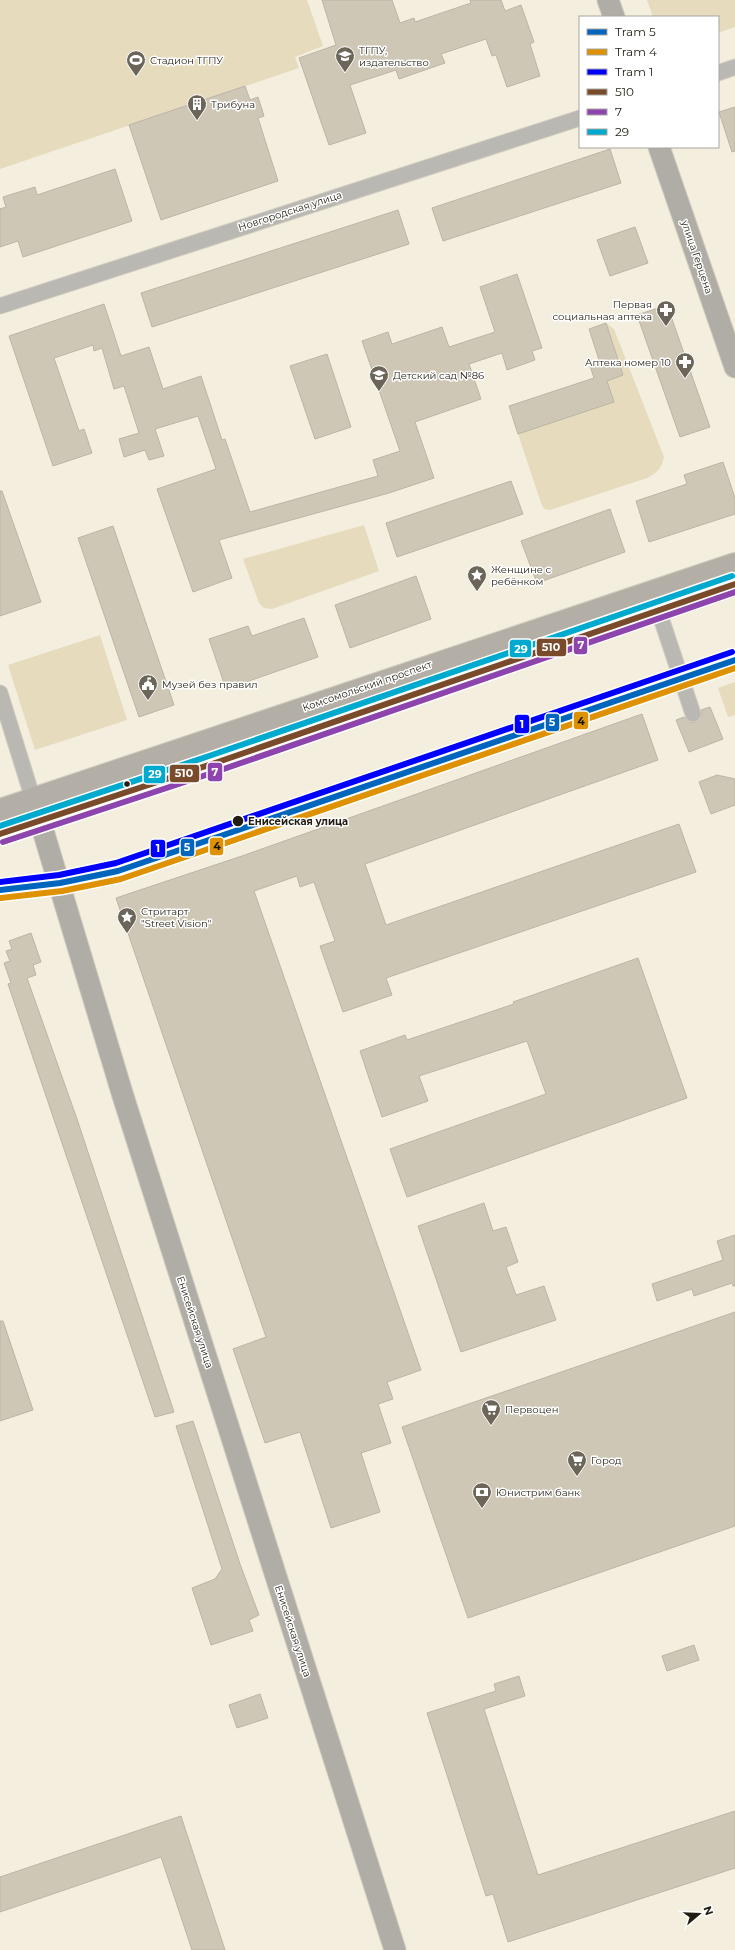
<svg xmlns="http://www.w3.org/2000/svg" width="735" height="1950" viewBox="0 0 735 1950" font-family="Montserrat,sans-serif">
  <rect width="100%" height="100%" fill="#f4eede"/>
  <path fill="#e7dbbd" d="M0 0H307L323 46 295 57 299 68 0 169Z
    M647 0H735V27L718 33V17H653Z
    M606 323 614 329 664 457C662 468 657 473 647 478L550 510 544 509 541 503 518 434 613 402 609 388 598 392 594 378 604 374 607 381 623 375Z
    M364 525 379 571 272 609 264 608 259 603 243 559Z
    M100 635 127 720 35 750 8 665Z
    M735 682V715L728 717 718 688Z"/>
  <path fill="#cec7b5" stroke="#bab5a8" d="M322 0H392L400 23 414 18 415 22 471 3 470 0H501L505 11 521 5 534 42 530 44 540 76 507 87 496 55 492 56 486 39 441 54 445 63 399 79 396 70 350 85 366 133 329 145 299 58 336 45Z
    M245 86 250 100 258 97 264 116 258 118 278 181 161 220 129 125Z
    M735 107V151L732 152 719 112Z
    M610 149 621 183 443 241 432 208Z
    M115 169 132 221 23 257 18 241 0 247V209L6 207 3 197 35 187 37 195Z
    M398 210 409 244 152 327 141 293Z
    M635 227 648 263 610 276 597 240Z
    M517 274 542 348 532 351 535 360 507 370 502 353 469 364 481 399 415 422 434 478 389 493 219 540 232 578 193 592 157 489 216 469 198 416 155 429 164 456 149 460 145 450 124 457 119 439 139 433 124 386 114 389 102 348 94 351 93 345 54 358 79 431 84 429 92 453 53 466 9 336 104 304 121 356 149 347 163 389 201 376 222 440 225 439 250 512 378 476 373 460 400 451 362 341 388 332 392 344 442 327 449 347 495 332 480 287Z
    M667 305 710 427 680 437 637 315Z
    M606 323 623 375 607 381 614 402 518 434 509 406 594 378 590 366 600 363 589 329Z
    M327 354 351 427 315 439 290 366Z
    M723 462 735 498V514L649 542 636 501 687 484 684 475Z
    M511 481 523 514 397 557 386 523Z
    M0 491H2L41 602 0 616Z
    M610 509 625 552 537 583 521 541Z
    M113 526 174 705 139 717 78 538Z
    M416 576 431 619 350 648 335 605Z
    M304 618 318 657 226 689 209 639 248 626 252 636Z
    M710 707 723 739 689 752 676 720 684 717 691 723 696 722 702 716 701 710Z
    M642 714 658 760 365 864 386 925 679 824 696 872 386 978 392 995 343 1012 320 946 335 941 314 882 300 887 297 876 254 891 421 1370 387 1382 393 1399 378 1404 391 1443 361 1453 380 1512 331 1528 300 1432 265 1443 233 1349 266 1337 116 898 242 856Z
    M717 775 735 779V805L711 814 699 782Z
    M31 933 41 962 33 965 36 975 27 978 77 1119 174 1412 155 1417 8 984 11 983 4 963 10 961 6 951 12 949 9 941Z
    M638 958 687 1098 407 1197 390 1149 546 1094 527 1041 419 1076 428 1101 382 1117 360 1051 405 1035 407 1040 514 1004 513 1002Z
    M484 1203 493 1231 506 1227 518 1262 506 1267 516 1295 544 1286 556 1320 461 1352 418 1226Z
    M735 1235V1286H733L732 1283 694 1296 692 1289 657 1301 652 1284 723 1260 717 1241Z
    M735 1312V1526L468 1618 402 1427Z
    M0 1321H3L33 1410 0 1421Z
    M193 1421 240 1564 259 1615 249 1620 253 1631 211 1645 192 1588 215 1579 222 1569 176 1426Z
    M694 1645 699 1660 667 1671 662 1656Z
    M519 1676 525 1696 484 1709 538 1875 735 1811V1868L508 1942 493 1894 486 1896 427 1713 496 1691 494 1684Z
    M260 1694 268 1718 237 1728 229 1705Z
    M181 1816 225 1950H192L161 1857 0 1912V1877Z"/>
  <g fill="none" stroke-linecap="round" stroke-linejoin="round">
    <g stroke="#d1ccbf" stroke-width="17">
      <path id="street" d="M718 73 735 67
        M0 306 580 118
        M656 603 693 714
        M0 693 33 799"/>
    </g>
    <g stroke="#d1ccbf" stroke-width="23">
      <path id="secondary" d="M608 0 614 17
        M659 147 735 367
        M35 804 123 1096 395 1950"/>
    </g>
    <g stroke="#d1ccbf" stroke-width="24">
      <path id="primary" d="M0 810 735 564
        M0 834 212 764 735 584"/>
    </g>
    <use href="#street" stroke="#bab8b2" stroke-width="15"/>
    <use href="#secondary" stroke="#afada6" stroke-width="21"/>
    <use href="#primary" stroke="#b3afa7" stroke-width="22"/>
    <path stroke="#b5b2a9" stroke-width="1" d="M164 856 193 837"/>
    <g stroke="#fff" stroke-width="9">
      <path id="bus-1" d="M0 834 212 764 735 584"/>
    </g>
    <g stroke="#fff" stroke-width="9">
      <path id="bus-2" d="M3 842 215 772 735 592"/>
    </g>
    <g stroke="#fff" stroke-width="9">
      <path id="bus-3" d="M0 826 209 756 732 576"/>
    </g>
    <use href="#bus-1" stroke="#7a4b2a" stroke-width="6"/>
    <use href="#bus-2" stroke="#8e44ad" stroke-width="6"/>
    <use href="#bus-3" stroke="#00a9ce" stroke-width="6"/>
    <g stroke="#fff" stroke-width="9">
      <path id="tram-1" d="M0 890 60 883 118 871 735 660"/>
    </g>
    <g stroke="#fff" stroke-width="9">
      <path id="tram-2" d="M1 898 62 891 121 879 735 668"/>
    </g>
    <g stroke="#fff" stroke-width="9">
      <path id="tram-3" d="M0 882 59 875 116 863 732 652"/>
    </g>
    <use href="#tram-1" stroke="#0065bd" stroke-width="6"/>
    <use href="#tram-2" stroke="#de9103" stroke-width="6"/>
    <use href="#tram-3" stroke="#00f" stroke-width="6"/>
  </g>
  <defs>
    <g id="university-pin" transform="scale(1)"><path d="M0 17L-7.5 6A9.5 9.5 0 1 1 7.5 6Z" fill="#6b6659" stroke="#fff"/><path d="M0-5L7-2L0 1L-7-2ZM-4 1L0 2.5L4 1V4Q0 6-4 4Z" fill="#fff"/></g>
    <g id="stadium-pin" transform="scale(1)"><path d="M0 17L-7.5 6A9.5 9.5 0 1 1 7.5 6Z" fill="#6b6659" stroke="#fff"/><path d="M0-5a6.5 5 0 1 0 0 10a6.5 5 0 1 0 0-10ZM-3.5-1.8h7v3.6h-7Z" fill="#fff"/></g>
    <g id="building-pin" transform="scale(1)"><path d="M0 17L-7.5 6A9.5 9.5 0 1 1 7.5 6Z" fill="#6b6659" stroke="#fff"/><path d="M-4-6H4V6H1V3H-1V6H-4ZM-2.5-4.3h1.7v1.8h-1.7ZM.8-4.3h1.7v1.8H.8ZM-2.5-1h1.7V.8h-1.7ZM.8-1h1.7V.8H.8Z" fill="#fff"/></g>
    <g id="pharmacy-pin" transform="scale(1)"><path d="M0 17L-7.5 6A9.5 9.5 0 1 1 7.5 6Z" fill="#6b6659" stroke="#fff"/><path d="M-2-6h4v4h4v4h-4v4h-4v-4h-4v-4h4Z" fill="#fff"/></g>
    <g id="school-pin" transform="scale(1)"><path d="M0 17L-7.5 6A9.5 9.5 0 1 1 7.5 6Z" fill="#6b6659" stroke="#fff"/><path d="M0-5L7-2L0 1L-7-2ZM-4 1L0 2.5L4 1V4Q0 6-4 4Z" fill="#fff"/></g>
    <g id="sight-pin" transform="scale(1)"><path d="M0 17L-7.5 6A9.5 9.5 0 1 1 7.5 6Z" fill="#6b6659" stroke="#fff"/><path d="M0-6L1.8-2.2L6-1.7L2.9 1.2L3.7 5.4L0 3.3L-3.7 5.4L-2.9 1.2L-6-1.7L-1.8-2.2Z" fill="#fff"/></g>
    <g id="civic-pin" transform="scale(1)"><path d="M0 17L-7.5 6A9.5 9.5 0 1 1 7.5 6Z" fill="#6b6659" stroke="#fff"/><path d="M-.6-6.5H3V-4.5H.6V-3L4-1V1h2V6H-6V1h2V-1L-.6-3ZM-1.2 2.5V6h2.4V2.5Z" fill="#fff"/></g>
    <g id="supermarket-pin" transform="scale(1)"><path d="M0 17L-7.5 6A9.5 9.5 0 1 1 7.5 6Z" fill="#6b6659" stroke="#fff"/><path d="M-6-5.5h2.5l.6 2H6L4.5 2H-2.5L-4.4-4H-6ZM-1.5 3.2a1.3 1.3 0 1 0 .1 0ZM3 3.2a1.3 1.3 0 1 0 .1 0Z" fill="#fff"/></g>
    <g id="bank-pin" transform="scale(1)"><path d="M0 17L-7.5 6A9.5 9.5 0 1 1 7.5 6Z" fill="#6b6659" stroke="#fff"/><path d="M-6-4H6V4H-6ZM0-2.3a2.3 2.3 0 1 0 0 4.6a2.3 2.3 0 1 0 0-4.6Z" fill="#fff"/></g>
  </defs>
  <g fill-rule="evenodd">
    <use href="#university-pin" x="345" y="56"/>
    <use href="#stadium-pin" x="136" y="60"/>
    <use href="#building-pin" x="197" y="104"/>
    <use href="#pharmacy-pin" x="666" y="310"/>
    <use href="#pharmacy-pin" x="685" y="362"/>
    <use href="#school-pin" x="379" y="375"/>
    <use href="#sight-pin" x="477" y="575"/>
    <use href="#civic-pin" x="148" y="684"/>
    <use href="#sight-pin" x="127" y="917"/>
    <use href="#supermarket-pin" x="491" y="1409"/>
    <use href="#supermarket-pin" x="577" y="1460"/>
    <use href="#bank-pin" x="482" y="1492"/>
  </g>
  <g fill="#211d12" stroke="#fff" stroke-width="1.5">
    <circle cx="127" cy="784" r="3.5"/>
    <circle cx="238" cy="821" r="6"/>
  </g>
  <g text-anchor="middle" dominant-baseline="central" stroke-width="3" stroke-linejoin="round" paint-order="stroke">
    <g font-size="10" fill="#211d12" stroke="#fff" text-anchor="start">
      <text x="359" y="50">ТГПУ,<tspan x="359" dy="12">издательство</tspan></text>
      <text x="150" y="60">Стадион ТГПУ</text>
      <text x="211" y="104">Трибуна</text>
      <text x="652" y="304" text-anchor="end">Первая<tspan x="652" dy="12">социальная аптека</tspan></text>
      <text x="671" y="362" text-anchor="end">Аптека номер 10</text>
      <text x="393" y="375">Детский сад №86</text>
      <text x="491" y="569">Женщине с<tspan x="491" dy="12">ребёнком</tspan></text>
      <text x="162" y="684">Музей без правил</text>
      <text x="141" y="911">Стритарт<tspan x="141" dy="12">"Street Vision"</tspan></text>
      <text x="505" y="1409">Первоцен</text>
      <text x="591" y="1460">Город</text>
      <text x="496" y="1492">Юнистрим банк</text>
    </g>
    <g font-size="10" fill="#211d12" stroke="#fff">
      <text transform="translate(290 211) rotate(-18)">Новгородская улица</text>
      <text transform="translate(697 257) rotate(71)">улица Герцена</text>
      <text transform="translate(367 686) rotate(-19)">Комсомольский проспект</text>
      <text transform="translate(195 1322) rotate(72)">Енисейская улица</text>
      <text transform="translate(293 1631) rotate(72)">Енисейская улица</text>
    </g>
    <g font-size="10" font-weight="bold" fill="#211d12" stroke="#fff" text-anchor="start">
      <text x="248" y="821">Енисейская улица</text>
    </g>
  </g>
  <g stroke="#fff" stroke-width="1.5">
    <rect x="573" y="636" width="15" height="19" rx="4" fill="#8e44ad"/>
    <rect x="536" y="638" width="31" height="19" rx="4" fill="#7a4b2a"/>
    <rect x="509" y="639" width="23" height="19" rx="4" fill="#00a9ce"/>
    <rect x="573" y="711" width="16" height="19" rx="4" fill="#de9103"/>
    <rect x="545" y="713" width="15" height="19" rx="4" fill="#0065bd"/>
    <rect x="514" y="714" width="16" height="20" rx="4" fill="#00f"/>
    <rect x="207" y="762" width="16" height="20" rx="4" fill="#8e44ad"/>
    <rect x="169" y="764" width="31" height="19" rx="4" fill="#7a4b2a"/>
    <rect x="143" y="765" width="23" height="19" rx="4" fill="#00a9ce"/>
    <rect x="209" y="837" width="15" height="19" rx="4" fill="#de9103"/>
    <rect x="180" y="838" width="15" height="19" rx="4" fill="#0065bd"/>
    <rect x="150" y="839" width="16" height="19" rx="4" fill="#00f"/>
  </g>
  <g font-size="11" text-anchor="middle" font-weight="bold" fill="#fff">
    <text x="581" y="649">7</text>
    <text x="551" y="651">510</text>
    <text x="521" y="653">29</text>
    <text x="552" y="726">5</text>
    <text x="522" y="728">1</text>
    <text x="215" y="776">7</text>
    <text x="184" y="777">510</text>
    <text x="155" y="778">29</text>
    <text x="187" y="851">5</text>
    <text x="158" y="852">1</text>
  </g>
  <g font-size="11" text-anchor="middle" font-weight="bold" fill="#111">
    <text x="581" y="725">4</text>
    <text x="217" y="850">4</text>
  </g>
  <rect x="579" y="16" width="140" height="132" fill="#ffffff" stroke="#a6a5a0"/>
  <rect x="587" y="29" width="20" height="6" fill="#0065bd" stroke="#a6a5a0"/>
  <text x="615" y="36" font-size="12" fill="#211d12">Tram 5</text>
  <rect x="587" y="49" width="20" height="6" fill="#de9103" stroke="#a6a5a0"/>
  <text x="615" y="56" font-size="12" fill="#211d12">Tram 4</text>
  <rect x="587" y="69" width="20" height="6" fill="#0000ff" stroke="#a6a5a0"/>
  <text x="615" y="76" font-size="12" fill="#211d12">Tram 1</text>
  <rect x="587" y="89" width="20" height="6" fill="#7a4b2a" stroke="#a6a5a0"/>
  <text x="615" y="96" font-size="12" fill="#211d12">510</text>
  <rect x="587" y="109" width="20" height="6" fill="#8e44ad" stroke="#a6a5a0"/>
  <text x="615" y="116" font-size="12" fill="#211d12">7</text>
  <rect x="587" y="129" width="20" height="6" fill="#00a9ce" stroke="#a6a5a0"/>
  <text x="615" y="136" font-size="12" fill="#211d12">29</text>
  <g transform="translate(699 1914) rotate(71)" stroke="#ffffff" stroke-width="3" paint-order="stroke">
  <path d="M0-3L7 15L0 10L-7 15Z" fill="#211d12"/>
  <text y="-6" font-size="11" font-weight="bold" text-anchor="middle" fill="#211d12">N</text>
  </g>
</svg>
